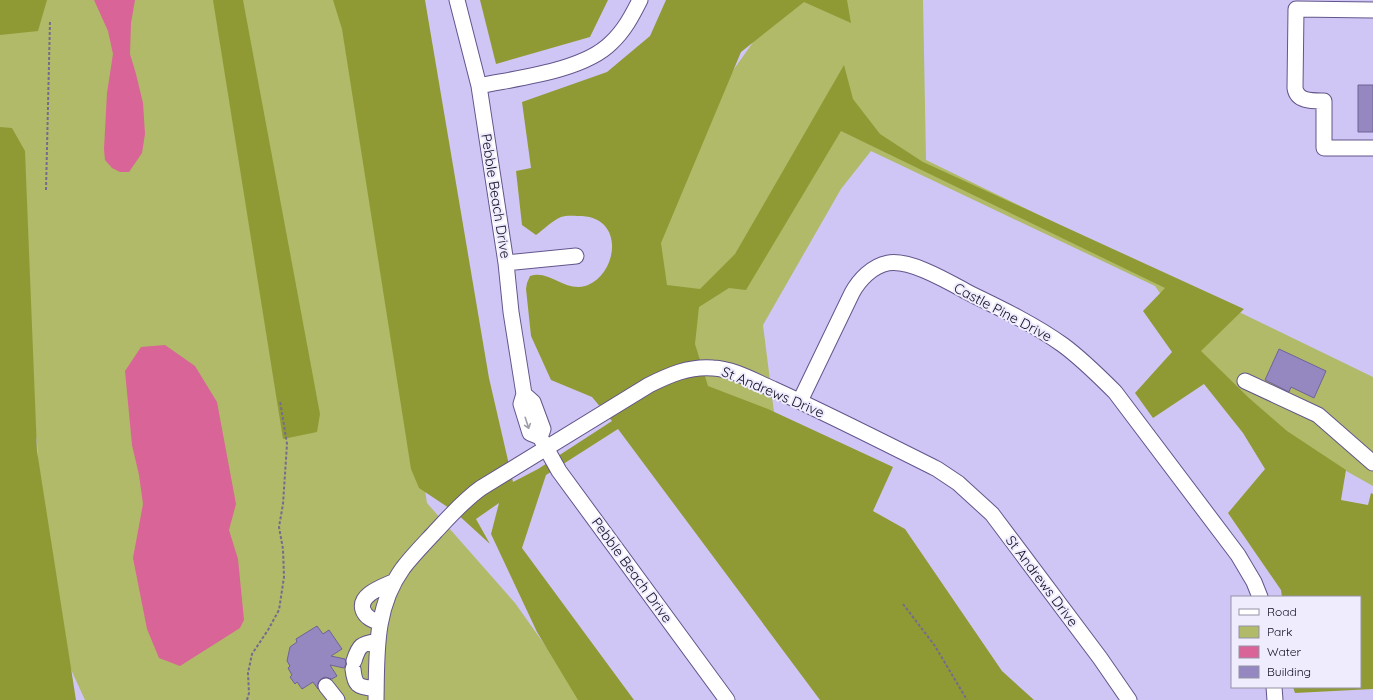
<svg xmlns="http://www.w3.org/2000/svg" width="1373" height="700" viewBox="0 0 1373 700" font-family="Quicksand,sans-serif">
  <rect width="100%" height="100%" fill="#d0c6f6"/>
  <path fill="#b0ba69" d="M0 0H345L352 22 427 503 515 603 584 700H85L45 613 37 441 5 276 0 267Z
    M802 0H923L926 160 1373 377V486L1243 413 1155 286 871 151 841 189 763 325 776 428 1003 700 626 299 674 153 754 41Z"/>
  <path fill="#909a35" d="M0 0H47L38 31 0 35Z
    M213 0H243L320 414 317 432 283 439Z
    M333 0H425L489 378 513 482 538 469 612 421 592 397 551 380 531 336 526 289 527 283 530 276C549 269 565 292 585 286 616 277 627 219 582 216 576 216 566 215 561 217 553 220 543 230 536 235L522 225 516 171 531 168 522 102 607 72 650 36 666 0H847L851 23 804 2 741 52 661 243 667 285 700 289 735 254 844 65 853 99 880 134 923 162 1244 309 1201 351 1249 398 1287 431 1346 470 1341 500 1368 505 1371 493 1373 494V689L1295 693 1293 687H1360V597H1282L1281 590 1228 513 1265 469 1243 433 1204 384 1153 418 1135 393 1172 352 1143 311 1165 288 841 131 746 290 729 288 699 307 695 344 708 386 768 409 893 467 873 511 905 529 1002 671 1034 700H820L618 429 546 475 522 548 634 700H578L537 632 491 534 499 503 476 519 490 544 455 512 419 488 411 469 342 29Z
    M480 0H608L590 37 496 64Z
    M0 127 12 128 25 151 37 451 76 700H0Z"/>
  <path fill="#d96497" d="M94 0H135L131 23 130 54 136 74 143 103 145 134 142 153 129 172H120L112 168 105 160 104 149 107 93 113 54 108 31Z
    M165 345 195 366 217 402 236 504 229 530 238 559 244 620 240 628 180 666 159 658 147 629 133 558 143 504 139 475 132 445 125 371 141 347Z"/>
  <path fill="#9588c1" stroke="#706298" d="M1358 85H1373V132H1358Z
    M1279 349 1326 371 1314 398 1291 387 1289 392 1265 380Z
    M317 626 323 634 329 630 342 649 331 656 345 659 346 664 344 668 330 665 337 676 332 679 325 677 321 679 318 683V689L313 682 302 689 297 682 295 684 290 677 292 675 288 668 290 666 287 661 290 647 297 642 296 639Z"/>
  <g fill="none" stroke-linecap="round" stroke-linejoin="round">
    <g stroke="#63558a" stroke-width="17">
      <path id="minor" d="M457 0 479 86 506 263 511 312 524 394
        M1373 10 1296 9 1295 88C1297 102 1313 101 1324 101V148H1373
        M479 86C517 78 583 71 611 43 624 31 632 16 640 0
        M506 263 576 256
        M1245 381 1318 415 1373 463
        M800 401 852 293C859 280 872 266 888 263 912 259 952 284 973 295 1004 310 1035 325 1063 345 1082 359 1099 376 1115 392L1238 555 1254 582 1260 597
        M540 437 543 429 533 402 524 394 521 404 530 433 540 437 559 471 727 700
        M380 623C373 620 366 618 363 610 358 594 385 586 395 581
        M354 661C359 645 361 644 377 641
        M353 669C355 688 359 686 376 689
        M326 686 337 700
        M1274 687 1275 700
        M376 700C377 654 374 608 403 568 413 555 424 544 435 532 450 516 464 500 481 488L649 385C669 375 689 366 713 368 734 369 754 381 773 389 828 414 883 442 937 469L958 483 992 514 1100 658 1129 700"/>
    </g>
    <path stroke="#746c8f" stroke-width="2" stroke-dasharray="3 2" stroke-linecap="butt" d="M46 190 50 21
      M903 604 935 646 967 700
      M247 700 249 693 248 673 252 654 268 630 279 610 284 577 283 549 279 527 283 504 287 444 280 401"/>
    <use href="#minor" stroke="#fff" stroke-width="15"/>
  </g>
  <defs><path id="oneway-shaft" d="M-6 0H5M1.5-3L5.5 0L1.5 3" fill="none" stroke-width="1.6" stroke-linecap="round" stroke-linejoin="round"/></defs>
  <use stroke="#a09ea6" href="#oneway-shaft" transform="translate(527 423) rotate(72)"/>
  <g text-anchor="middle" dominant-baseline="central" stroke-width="4" stroke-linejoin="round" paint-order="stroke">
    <g font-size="14" fill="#120c21" stroke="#efecfe">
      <text transform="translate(496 196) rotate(81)">Pebble Beach Drive</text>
      <text transform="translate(1003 312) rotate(28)">Castle Pine Drive</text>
      <text transform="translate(773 392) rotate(23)">St Andrews Drive</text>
      <text transform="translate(632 570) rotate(54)">Pebble Beach Drive</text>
      <text transform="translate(1042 581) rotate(53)">St Andrews Drive</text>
    </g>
  </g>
  <rect x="1231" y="596" width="130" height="92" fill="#efecfe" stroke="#9792a6"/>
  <rect x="1239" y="609" width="20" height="6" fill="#ffffff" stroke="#9792a6"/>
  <text x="1267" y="616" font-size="12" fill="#120c21">Road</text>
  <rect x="1239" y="626" width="20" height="12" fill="#b0ba69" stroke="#9792a6"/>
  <text x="1267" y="636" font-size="12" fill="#120c21">Park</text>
  <rect x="1239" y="646" width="20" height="12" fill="#d96497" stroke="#9792a6"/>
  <text x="1267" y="656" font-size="12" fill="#120c21">Water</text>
  <rect x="1239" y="666" width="20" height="12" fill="#9588c1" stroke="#9792a6"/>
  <text x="1267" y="676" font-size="12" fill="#120c21">Building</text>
</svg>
